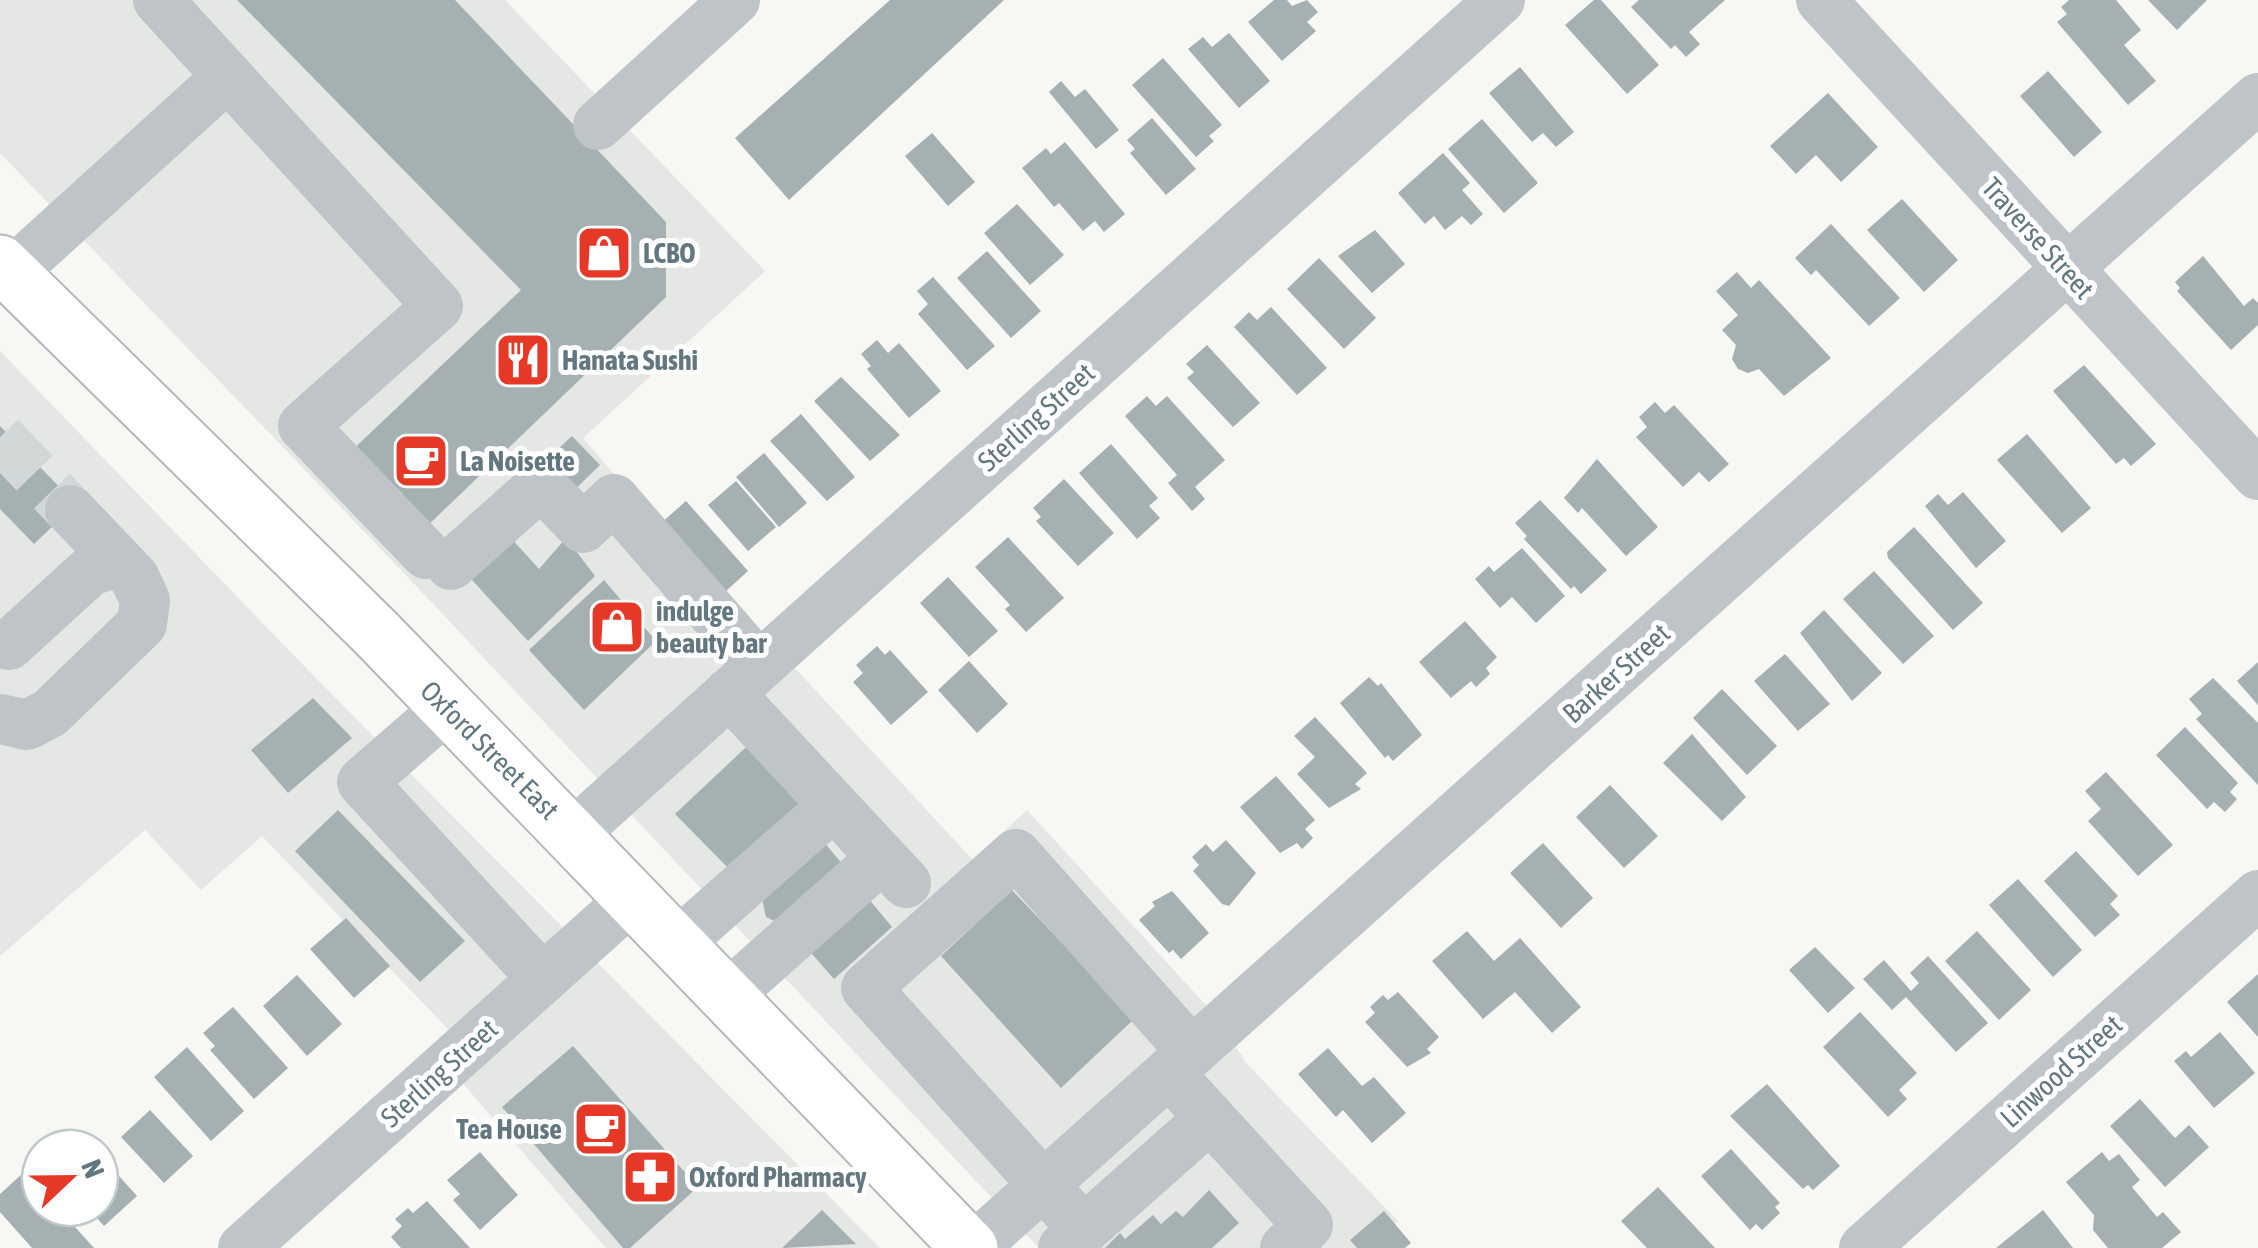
<svg xmlns="http://www.w3.org/2000/svg" width="2258" height="1248" viewBox="0 0 2258 1248" font-family="'Asap Condensed',sans-serif">
  <rect width="100%" height="100%" fill="#f7f7f4"/>
  <path fill="#e5e7e5" d="M0 0H505L765 271 583 438 740 621 793 666 973 860 1027 810 1215 1015 1247 1064 1398 1221 1371 1248H1039L403 572 0 153Z
    M0 351 305 667 880 1248H606L459 1079 449 1030 262 836 201 890 145 830 0 956Z"/>
  <path fill="#a5b0b3" d="M237 0H455L666 222V297L423 530 346 456 521 290Z
    M890 0H1004L789 200 735 138Z
    M1274 0H1287L1292 6 1307 0 1318 12 1307 22 1316 31 1282 61 1248 22Z
    M1594 0H1601L1659 65 1627 94 1565 25Z
    M1639 0H1725L1689 32 1700 44 1686 57 1675 45 1671 49 1631 7Z
    M2069 0H2116L2141 30 2124 45 2156 81 2128 105 2057 22 2067 14 2061 7Z
    M2148 0H2207L2177 30Z
    M1229 33 1270 81 1239 108 1188 49 1203 37 1212 47Z
    M1163 58 1222 125 1209 136 1214 141 1196 157 1132 85Z
    M1520 67 1574 132 1556 147 1543 133 1532 142 1489 93Z
    M2048 71 2102 132 2074 157 2020 96Z
    M1061 81 1075 97 1085 89 1119 130 1096 149 1049 92Z
    M1828 93 1878 147 1841 182 1816 155 1796 174 1770 146Z
    M1152 118 1196 169 1166 195 1130 153 1135 149 1127 140Z
    M1482 119 1538 183 1504 213 1448 149Z
    M932 133 975 182 948 206 905 156Z
    M1065 142 1125 214 1104 232 1095 221 1083 231 1059 203 1054 207 1022 168 1046 148 1051 154Z
    M1443 153 1470 183 1462 190 1483 214 1471 225 1462 216 1445 230 1434 216 1425 224 1398 193Z
    M1902 199 1958 260 1924 292 1867 230Z
    M1017 204 1064 255 1030 285 984 233Z
    M1831 224 1900 298 1869 326 1816 270 1811 275 1795 258Z
    M1375 230 1405 264 1372 293 1338 256Z
    M987 251 1041 311 1011 338 957 278Z
    M2203 256 2244 306 2253 298 2258 303V325L2231 350 2177 291 2180 288 2175 282Z
    M1319 258 1376 318 1344 349 1287 289Z
    M1737 272 1751 288 1759 280 1831 358 1784 396 1759 369 1748 373 1738 369 1732 359 1736 345 1722 330 1738 315 1716 291Z
    M933 277 995 346 967 370 918 314 928 304 917 291Z
    M1271 307 1327 368 1297 395 1234 327 1249 312 1257 320Z
    M877 340 888 353 899 343 941 391 909 418 867 369 871 366 861 354Z
    M1207 345 1260 403 1233 427 1187 378 1194 372 1186 364Z
    M2084 365 2156 444 2131 466 2124 458 2116 464 2053 391Z
    M841 377 900 435 870 461 814 401Z
    M1147 396 1156 406 1167 396 1225 460 1195 487 1205 499 1192 511 1168 483 1177 475 1125 416Z
    M1655 402 1665 413 1674 405 1729 464 1709 482 1699 472 1683 487 1636 437 1647 427 1639 417Z
    M801 414 855 477 827 501 770 441Z
    M0 426 76 504 34 544 0 509Z
    M2027 434 2091 508 2062 533 1997 460Z
    M572 436 600 465 570 494 542 464Z
    M1111 444 1158 498 1149 506 1160 518 1137 539 1079 473Z
    M764 453 807 503 779 527 736 477Z
    M1597 459 1658 527 1626 556 1582 508 1578 513 1564 498Z
    M1064 479 1114 533 1078 566 1036 521 1041 517 1033 508Z
    M736 481 776 527 748 551 708 505Z
    M1963 492 2006 541 1976 568 1925 506 1938 494 1948 505Z
    M1540 500 1607 570 1581 594 1574 586 1571 589 1524 539 1527 536 1515 523Z
    M686 501 748 571 726 591 660 524Z
    M1914 527 1983 603 1953 630 1888 558 1887 552Z
    M502 528 539 569 566 538 595 576 528 641 461 568Z
    M1008 537 1064 598 1026 632 1005 609 1010 605 975 567Z
    M1522 548 1565 596 1536 623 1512 597 1500 608 1475 579 1489 566 1494 572Z
    M1874 571 1934 636 1903 664 1843 599Z
    M948 577 998 631 969 657 920 603Z
    M604 580 656 641 584 710 529 650Z
    M1824 610 1882 673 1852 701 1800 633Z
    M1465 621 1497 657 1486 668 1490 674 1476 687 1471 681 1451 698 1419 662Z
    M877 646 885 655 890 650 928 692 891 725 853 682 863 673 856 665Z
    M1785 654 1830 704 1798 731 1754 681Z
    M969 661 1008 704 977 733 938 690Z
    M2258 662V705L2237 681Z
    M1369 677 1378 686 1381 683 1422 735 1393 761 1388 755 1385 758 1340 703Z
    M2213 678 2258 723V785L2196 719 2202 714 2189 699Z
    M1722 689 1777 746 1747 775 1693 718Z
    M313 698 352 738 288 793 251 750Z
    M1315 717 1367 773 1355 784 1361 789 1329 808 1297 774 1315 757 1294 736Z
    M2185 727 2238 783 2230 792 2237 799 2225 812 2214 802 2207 809 2156 755Z
    M760 734 817 804 736 876 675 814Z
    M1692 734 1746 797 1722 821 1663 763Z
    M2106 772 2173 845 2138 876 2088 821 2101 809 2085 791Z
    M1276 776 1315 820 1305 829 1313 838 1302 849 1297 843 1280 853 1240 807Z
    M1610 785 1658 836 1624 868 1576 817Z
    M338 810 465 941 420 982 295 851Z
    M822 840 845 867 789 928 766 917 761 894Z
    M1226 840 1256 873 1229 906 1222 904 1193 871 1199 865 1192 857 1206 844 1213 852Z
    M1543 843 1593 898 1561 928 1510 873Z
    M2076 851 2118 896 2110 904 2120 915 2095 937 2044 881Z
    M2018 879 2082 950 2053 977 1989 905Z
    M1012 890 1134 1019 1061 1088 941 956Z
    M1172 891 1209 933 1181 959 1173 950 1169 953 1139 920 1155 906 1152 902Z
    M863 892 892 927 834 979 805 946Z
    M346 918 390 966 354 998 310 949Z
    M1467 931 1494 961 1520 938 1581 1007 1552 1033 1515 992 1483 1019 1432 961Z
    M1977 931 2031 990 1999 1020 1945 961Z
    M1815 947 1855 988 1828 1013 1789 970Z
    M1928 956 1988 1023 1956 1052 1906 997 1892 1010 1863 979 1884 960 1911 991 1919 983 1910 973Z
    M2258 974V1037L2227 1002Z
    M297 975 342 1024 307 1056 263 1006Z
    M1398 992 1439 1037 1427 1049 1431 1053 1407 1067 1365 1022 1375 1013 1370 1007 1383 995 1388 1000Z
    M233 1007 288 1068 254 1099 210 1050 215 1046 203 1033Z
    M1860 1012 1917 1073 1899 1090 1907 1099 1888 1117 1823 1047Z
    M2220 1032 2255 1073 2214 1108 2174 1061 2186 1051 2191 1057Z
    M573 1046 698 1187 630 1248H623L502 1107Z
    M187 1047 244 1111 211 1141 154 1077Z
    M1328 1048 1362 1086 1374 1077 1406 1113 1372 1143 1343 1110 1336 1117 1298 1074Z
    M1767 1084 1840 1166 1813 1190 1808 1185 1803 1189 1730 1116Z
    M2140 1099 2175 1138 2189 1125 2209 1147 2165 1187 2110 1126Z
    M150 1110 193 1156 164 1183 121 1137Z
    M1731 1149 1780 1203 1775 1207 1780 1213 1762 1230 1756 1224 1750 1230 1701 1176Z
    M480 1152 518 1195 480 1230 453 1200 460 1194 447 1180Z
    M2102 1152 2109 1161 2119 1154 2140 1180 2132 1187 2157 1217 2163 1212 2181 1232 2162 1248H2108L2093 1230 2094 1215 2066 1182Z
    M100 1155 137 1196 104 1226 88 1208H100Z
    M22 1174 40 1188V1208H58L94 1248H32L0 1212V1194Z
    M1658 1187 1715 1248H1647L1621 1221Z
    M1209 1190 1239 1223 1212 1248H1105L1120 1233 1125 1239 1153 1215 1161 1224 1176 1211 1183 1217Z
    M427 1201 470 1248H401L391 1237 402 1226 395 1219 408 1208 413 1213Z
    M822 1210 856 1244 782 1248Z
    M2043 1210 2073 1248H1996Z
    M1384 1211 1411 1243 1405 1248H1357L1350 1240Z"/>
  <g fill="none" stroke-linecap="round" stroke-linejoin="round">
    <path stroke="#d2d7d7" stroke-width="50" stroke-dasharray="50 25" stroke-linecap="butt" d="M0 437 70 510"/>
    <g stroke="#b2b8bb" stroke-width="59">
      <path id="major" d="M0 263 377 634 970 1248"/>
    </g>
    <path stroke="#bec4c7" stroke-width="50" d="M158 0 438 306 303 426 426 554
      M1821 0 2258 475
      M598 125 735 0
      M10 274 228 76
      M451 565 541 485 583 528 614 499 759 666
      M9 645 90 571 119 561
      M729 693 906 883
      M448 707 362 782 543 979
      M0 719 27 725 50 713 142 624 145 600 134 577 70 510
      M573 834 1500 0
      M678 943 833 806
      M728 995 882 858
      M1169 1073 1308 1225 1285 1248
      M1084 1230 866 988 1016 854 1192 1052
      M243 1248 634 897
      M973 1248 2258 98
      M1063 1248 1210 1118
      M1864 1248 2258 895"/>
    <use href="#major" stroke="#fff" stroke-width="55"/>
  </g>
  <defs>
    <g id="shop-square" transform="scale(2.875)"><rect x="-9" y="-9" width="18" height="18" rx="4" fill="#e53826" stroke="#fff"/><path d="M-5-2.5h2.3a2.7 3.5 0 0 1 5.4 0H5L5.5 6h-11ZM-1.5-2.5h3a1.5 2.3 0 0 0-3 0Z" fill="#fff"/></g>
    <g id="restaurant-square" transform="scale(2.875)"><rect x="-9" y="-9" width="18" height="18" rx="4" fill="#e53826" stroke="#fff"/><path d="M-5-6h1v4h1v-4h1v4h1v-4h1v5L-1.5 .5V6h-2V.5L-5-1ZM5-6V6H3V1.5H1.5Q1.5-4 5-6Z" fill="#fff"/></g>
    <g id="cafe-square" transform="scale(2.875)"><rect x="-9" y="-9" width="18" height="18" rx="4" fill="#e53826" stroke="#fff"/><path d="M-5.5-4.5H6V0H3Q3 3.5 0 3.5H-2.5Q-5.5 3.5-5.5 0ZM3-3.2v2h1.7v-2ZM-6 4.5H4V6H-6Z" fill="#fff"/></g>
    <g id="pharmacy-square" transform="scale(2.875)"><rect x="-9" y="-9" width="18" height="18" rx="4" fill="#e53826" stroke="#fff"/><path d="M-2-6h4v4h4v4h-4v4h-4v-4h-4v-4h4Z" fill="#fff"/></g>
  </defs>
  <g fill-rule="evenodd">
    <use href="#shop-square" x="604" y="253"/>
    <use href="#restaurant-square" x="523" y="360"/>
    <use href="#cafe-square" x="421" y="461"/>
    <use href="#shop-square" x="617" y="627"/>
    <use href="#cafe-square" x="601" y="1129"/>
    <use href="#pharmacy-square" x="650" y="1177"/>
  </g>
  <g text-anchor="middle" dominant-baseline="central" stroke-width="10" stroke-linejoin="round" paint-order="stroke">
    <g font-size="28" fill="#62777f" stroke="#fff">
      <text transform="translate(2038 238) rotate(48)">Traverse Street</text>
      <text transform="translate(1036 417) rotate(-42)">Sterling Street</text>
      <text transform="translate(1616 673) rotate(-42)">Barker Street</text>
      <text transform="translate(490 750) rotate(45)">Oxford Street East</text>
      <text transform="translate(2061 1071) rotate(-42)">Linwood Street</text>
      <text transform="translate(439 1073) rotate(-42)">Sterling Street</text>
    </g>
    <g font-size="28" font-weight="bold" fill="#62777f" stroke="#fff" text-anchor="start">
      <text x="643" y="253">LCBO</text>
      <text x="562" y="360">Hanata Sushi</text>
      <text x="460" y="461">La Noisette</text>
      <text x="656" y="611">indulge<tspan x="656" dy="32">beauty bar</tspan></text>
      <text x="562" y="1129" text-anchor="end">Tea House</text>
      <text x="689" y="1177">Oxford Pharmacy</text>
    </g>
  </g>
  <g transform="translate(70 1178) rotate(68)"><circle r="48" fill="#ffffff" stroke="#c0c9cc" stroke-width="2.5"/>
  <path d="M0-8L18 38L0 25L-18 38Z" fill="#e53826"/>
  <text y="-15" font-size="28" font-weight="bold" text-anchor="middle" fill="#62777f">N</text>
  </g>
</svg>
